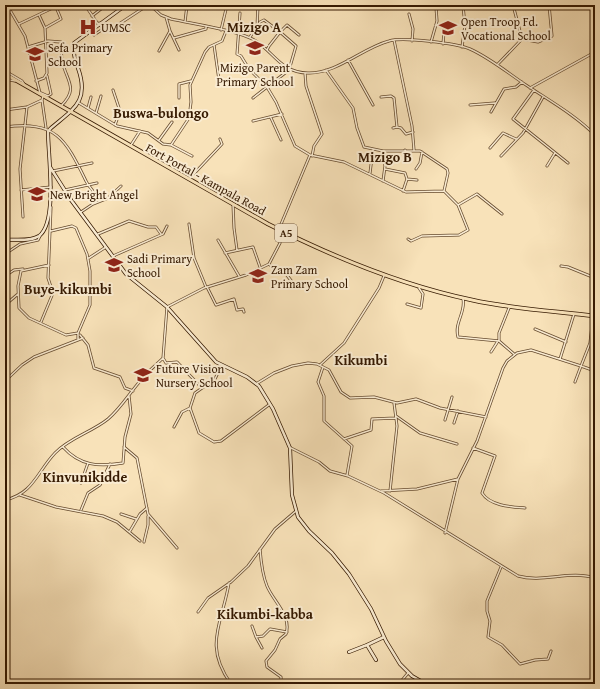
<svg xmlns="http://www.w3.org/2000/svg" width="600" height="689" viewBox="0 0 600 689" font-family="'Gentium Book Plus',serif">
  <rect width="100%" height="100%" fill="#f8e2b9"/>
  <filter id="stains"><feTurbulence type="fractalNoise" baseFrequency=".005" numOctaves="4"/><feColorMatrix values="0 0 0 0 .2 0 0 0 0 .09 0 0 0 0 .02 0 0 0 .5 -.17"/></filter>
  <radialGradient id="worn" r=".72"><stop offset=".6" stop-color="#630" stop-opacity="0"/><stop offset="1" stop-color="#630" stop-opacity=".3"/></radialGradient>
  <g fill="none" stroke-linecap="round" stroke-linejoin="round">
    <g stroke="#664b2f" stroke-width="3">
      <path id="street" d="M7 5 25 36 40 93
        M85 5 98 24
        M150 5 161 15 171 19C193 24 238 30 256 41 275 54 282 73 308 73 337 74 362 48 389 41 403 37 456 43 470 49 490 58 508 73 526 85 550 101 575 115 595 135
        M240 13 237 54 241 56 249 69 267 87 253 98
        M409 14 413 29 412 41
        M5 15 10 12
        M92 16 101 9
        M185 22 187 5
        M19 24 59 5
        M116 26 148 5
        M257 27 258 5
        M45 28 61 19 56 7
        M221 30 227 5
        M170 31 179 50
        M94 35 103 29 99 23
        M250 37 260 22 264 20 280 32 287 25 299 35
        M174 38 206 29V27
        M522 39 538 42 552 36 549 5
        M394 40 412 126 414 150
        M431 42 437 21 436 7 433 5
        M443 44 444 32
        M214 45 219 80
        M28 47 48 41 61 42C62 48 61 55 62 61 67 82 79 88 61 106
        M462 47 465 25 463 6
        M159 51 170 31 166 17
        M348 60 373 105
        M497 65 522 39 513 5
        M326 70 353 108 357 128 364 147 383 151H420L447 169 448 173 444 191
        M5 71 22 81 24 84
        M305 73 306 86 322 134 314 146 312 156
        M5 79 15 81
        M36 81 44 78 47 73 45 28 39 15
        M530 88 595 52
        M113 90 120 111 115 125
        M534 90 513 119 568 163
        M39 92 48 96 51 94 47 76
        M43 96 42 100 46 128
        M381 97 391 96 394 98 397 127 393 128
        M179 98V84L191 81
        M79 103 117 126 148 133 163 144 171 145 189 118 191 102 190 85 205 52 209 47 222 41 226 31
        M5 105 7 110
        M470 105 495 103
        M88 108 91 97
        M5 110 27 107 42 100
        M491 112 504 89 516 87 522 82
        M96 113 101 96
        M271 118 281 140
        M253 121 282 114
        M5 127C56 121 65 138 86 181 89 188 95 191 99 201
        M397 127 401 128 406 134 413 132
        M159 140 172 122
        M131 145 140 131
        M171 145 192 156
        M490 148 503 133 516 139
        M405 150 409 155
        M382 151 385 166 383 181
        M310 155 344 162 406 192 444 191 458 205 468 230 459 235 422 236 411 241 408 239
        M501 156 523 133 543 97
        M547 166 555 153
        M385 169 405 173 407 179 403 191
        M416 169 420 163 422 152
        M53 171 92 163
        M370 173 373 149
        M189 179 222 144 220 139
        M407 179 417 180
        M21 190 51 187
        M65 190 97 183
        M233 204 234 228 237 250
        M458 205 477 194 502 214
        M81 212 93 204 108 198 121 186
        M23 217 20 169 27 107
        M189 224 194 258 206 287
        M51 231 72 226 76 228 87 254 90 271V305L78 333V339
        M98 234 129 221 148 227H156L161 234
        M218 240 239 276
        M225 253 253 247 260 267
        M5 254 20 244 38 240 40 236
        M113 256 163 234 167 226
        M89 258 106 247
        M269 264 275 270 286 274 296 287
        M49 265 21 271 18 286 19 308 29 318 66 335 78 333
        M561 266 568 267 595 278
        M5 276 14 270 23 269
        M207 287 216 305 234 299 237 310 243 309 244 312
        M463 299C466 312 454 323 458 337L499 341 514 354
        M407 304 421 308 423 294 419 288
        M5 305 18 294
        M41 322 53 293 48 278 51 207
        M535 329 566 342
        M80 335 88 345 94 368 120 377 125 388 133 391
        M499 341V333L509 308
        M491 352 498 341
        M163 358 166 363 177 362 201 387
        M560 359 574 314
        M320 365 344 343 379 288 384 276
        M221 366 215 379 195 393 190 408 199 433 214 442 221 441 270 404
        M323 367 318 382 324 396V421L352 446 347 475
        M5 381 22 365 34 357 83 338
        M575 382 581 366 595 371
        M256 384 274 373 292 366 308 363 317 364 329 370 341 392 350 398 374 397 397 403 416 399 440 408 486 417
        M595 396 593 400 595 402
        M396 416 420 433 457 444
        M445 420 452 397
        M454 423 458 411
        M174 427 182 412 190 408
        M344 439 371 430 372 419 396 418
        M63 447C80 466 99 467 123 463L125 437 131 414 129 396
        M124 447 137 458 148 514 177 548
        M291 448 319 462 330 471 348 476 384 493 518 576C543 583 570 570 595 578
        M473 448 495 456 482 493C490 506 512 507 525 508
        M81 483 88 463
        M381 491 417 489 458 479
        M390 491 397 426 394 403
        M20 495 56 507 103 516 117 522 140 541
        M5 500C33 494 37 472 55 453 69 438 92 432 108 419 122 407 130 392 142 379 148 371 156 365 163 358L167 307 204 288 246 275 269 264 280 243 279 229 310 155 295 146 276 102 267 87 289 70 296 46 280 32 269 46 267 50
        M81 510 88 493 100 485 110 464
        M121 514 136 519
        M130 531 140 514 147 508
        M445 533 458 479 477 441 503 368 507 361 517 353 531 350 581 366 590 343 595 300
        M144 542 148 525V516
        M260 549C261 562 262 574 267 586 273 601 292 616 286 634L280 639 275 650 266 661 267 667 281 677V684
        M501 567 487 601V611L490 621 488 637 502 645 520 664 535 660 548 659 551 651
        M229 583C222 624 203 645 231 684
        M198 612 208 598 231 582 248 566 275 529 296 511
        M252 626 256 637 263 636 270 629 287 632
        M256 637 262 648
        M399 684 408 673"/>
    </g>
    <g stroke="#351901" stroke-width="4">
      <path id="secondary" d="M50 167 71 200 126 274 167 307 216 362 247 377 259 386 273 409 290 448 292 495 298 517 309 531 332 553 349 574 371 609 386 641 400 664 412 676 426 684
        M5 240C15 239 30 242 39 236 58 222 48 155 48 132L50 129C73 109 90 102 78 68 75 60 72 51 74 43L126 5
        M349 652 367 645
        M376 660 367 645 384 637"/>
    </g>
    <g stroke="#351901" stroke-width="4.5">
      <path id="primary" d="M5 74 268 224C333 257 400 285 472 300 512 309 554 311 595 316"/>
    </g>
    <use href="#street" stroke="#faecd2" stroke-width="1.5"/>
    <use href="#secondary" stroke="#faecd2" stroke-width="2.5"/>
    <use href="#primary" stroke="#f8e2b9" stroke-width="3"/>
  </g>
  <defs>
    <g id="hospital-bare" transform="scale(1.38)"><path d="M-5-5h3v3.5h4V-5h3V5h-3V1.5h-4V5h-3Z" fill="#8f2418" stroke="#faecd2" stroke-width="2.5" paint-order="stroke"/></g>
    <g id="school-bare" transform="scale(1.38)"><path d="M0-5L7-2L0 1L-7-2ZM-4 1L0 2.5L4 1V4Q0 6-4 4Z" fill="#8f2418" stroke="#faecd2" stroke-width="2.5" paint-order="stroke"/></g>
  </defs>
  <g fill-rule="evenodd">
    <use href="#hospital-bare" x="88" y="27"/>
    <use href="#school-bare" x="448" y="28"/>
    <use href="#school-bare" x="255" y="48"/>
    <use href="#school-bare" x="35" y="54"/>
    <use href="#school-bare" x="37" y="194"/>
    <use href="#school-bare" x="114" y="265"/>
    <use href="#school-bare" x="258" y="276"/>
    <use href="#school-bare" x="143" y="375"/>
  </g>
  <g text-anchor="middle" dominant-baseline="central" stroke-width="4" stroke-linejoin="round" paint-order="stroke">
    <rect fill="#faecd2" stroke="#705840" stroke-width="1" x="275" y="224" width="22" height="18" rx="3"/>
    <g font-size="11" font-weight="bold" fill="#351901">
      <text x="286" y="233">A5</text>
    </g>
    <g font-size="12" fill="#351901" stroke="#faecd2" text-anchor="start">
      <text x="461" y="21">Open Troop Fd.<tspan x="461" dy="14">Vocational School</tspan></text>
      <text x="101" y="27">UMSC</text>
      <text x="48" y="47">Sefa Primary<tspan x="48" dy="14">School</tspan></text>
      <text x="255" y="67" text-anchor="middle">Mizigo Parent<tspan x="255" dy="14">Primary School</tspan></text>
      <text x="50" y="194">New Bright Angel</text>
      <text x="127" y="258">Sadi Primary<tspan x="127" dy="14">School</tspan></text>
      <text x="271" y="269">Zam Zam<tspan x="271" dy="14">Primary School</tspan></text>
      <text x="156" y="368">Future Vision<tspan x="156" dy="14">Nursery School</tspan></text>
    </g>
    <g font-size="12" fill="#351901" stroke="#faecd2">
      <text transform="translate(206 179) rotate(29)">Fort Portal - Kampala Road</text>
    </g>
    <g font-size="14" font-weight="bold" fill="#351901" stroke="#faecd2">
      <text x="254" y="27">Mizigo A</text>
      <text x="161" y="113">Buswa-bulongo</text>
      <text x="385" y="157">Mizigo B</text>
      <text x="68" y="289">Buye-kikumbi</text>
      <text x="361" y="360">Kikumbi</text>
      <text x="85" y="477">Kinvunikidde</text>
      <text x="265" y="614">Kikumbi-kabba</text>
    </g>
  </g>
  <rect width="600" height="689" fill="none" stroke="#f8e2b9" stroke-width="20"/>
  <rect x="6" y="6" width="588" height="677" fill="none" stroke="#351901" stroke-width="2"/>
  <rect x="10" y="10" width="580" height="669" fill="none" stroke="#351901"/>
  <rect width="100%" height="100%" filter="url(#stains)"/>
  <rect width="100%" height="100%" fill="url(#worn)"/>
</svg>
